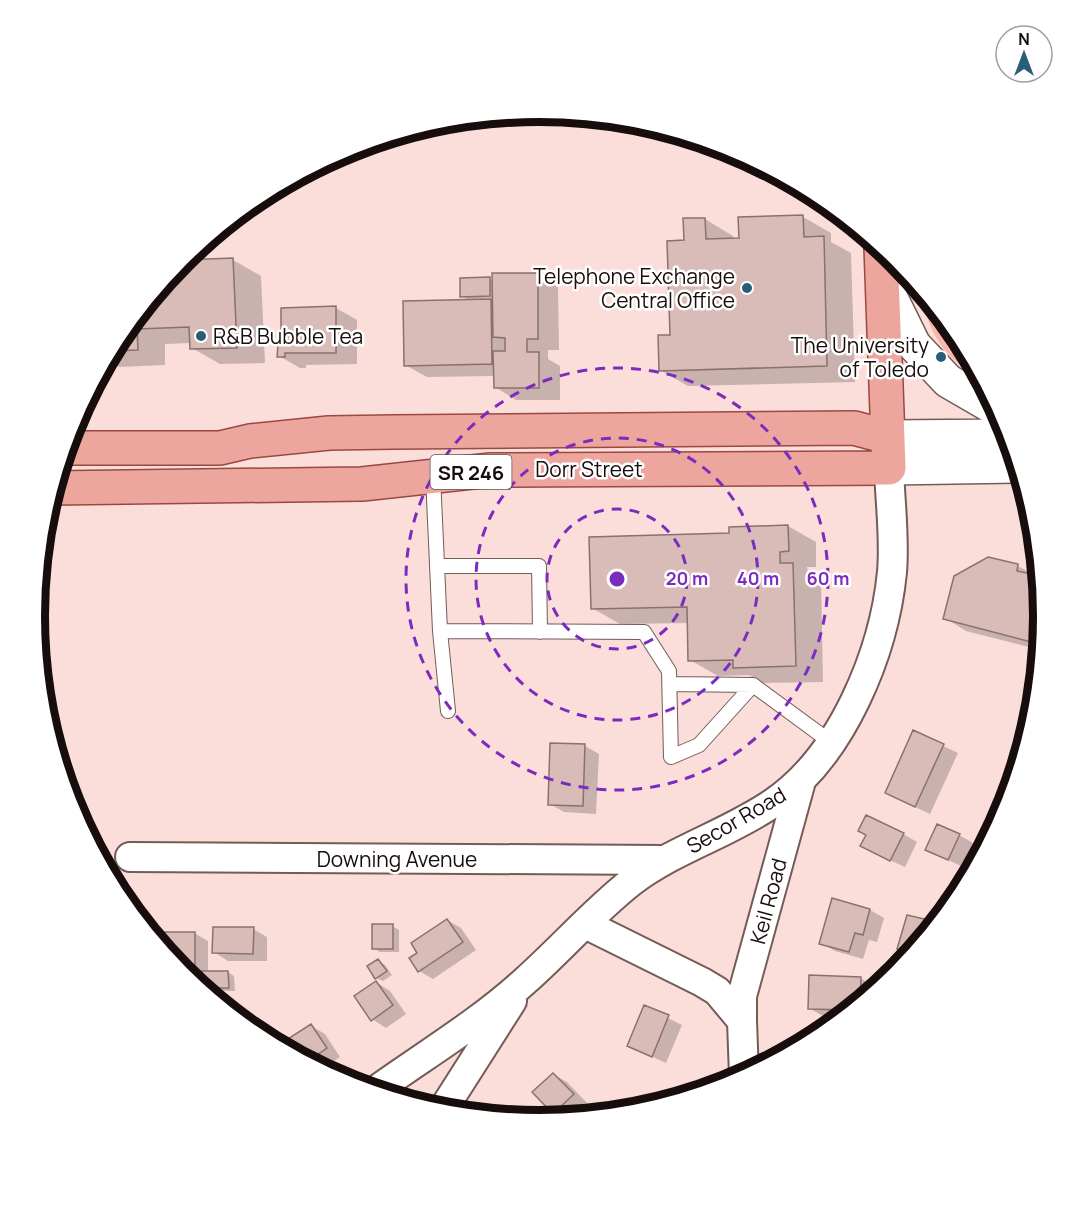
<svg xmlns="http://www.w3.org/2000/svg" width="1078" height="1232" viewBox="0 0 1078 1232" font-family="Manrope,sans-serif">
  <rect width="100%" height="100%" fill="#fbdeda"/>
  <path fill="#fbb6ac" d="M924 293 959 336 968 353 958 363C935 344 927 322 921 294Z"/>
  <path fill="#0003" d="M803 217 831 233V242L851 253 855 382 688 386 660 370 671 336 685 242 705 219 733 236V239H740Z
    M233 260 261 276 265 363 220 364 192 348 191 343 165 344V365L119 367 107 360 120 335 180 262Z
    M537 275 558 287 559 350H548V359L560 366V400H516L495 387V376L427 377 405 365 470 301 462 296 489 279 494 281Z
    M336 308 357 320V364L306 365V368H300L279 356Z
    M788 526 816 542V567H807L808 572 821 580 823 682 763 683 749 675 718 676 690 660 689 623 620 624 592 608 730 535Z
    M1018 566 1040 578 1043 616 1040 650 966 631 945 618Z
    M914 732 958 753 930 814 900 800Z
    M585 746 599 754 596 814 564 812 550 804Z
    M903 834 917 842 905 867 876 854Z
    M959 835 973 843 963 867 927 850Z
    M870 910 884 918 877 942 869 940 863 959 835 951 821 943Z
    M447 920 461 928 476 950 433 979 419 971Z
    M932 923 935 925 910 955 899 948Z
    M392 926 399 930V952H380L373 948Z
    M253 929 267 937V961H228L214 952Z
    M150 933H194L208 941V972H228L234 976 235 991H211L204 987V974H194V982L182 972Z
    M378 961 385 965 392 975 383 981 376 978Z
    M860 978 874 986V991L842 1017 823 1016 809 1008Z
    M376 982 390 991 406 1014 386 1028 372 1019Z
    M645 1007 682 1025 666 1063 629 1046Z
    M311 1026 325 1034 340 1057 322 1069 285 1050Z
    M553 1074 567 1082 587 1103 572 1117 562 1118 554 1113Z"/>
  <path fill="#d9bcb8" stroke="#8a716d" stroke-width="1.5" d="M803 215 804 237 824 236 827 366 659 371 658 335H670L667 241 684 240 683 218H705L706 239 739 238 738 217Z
    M233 258 237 348 190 349 189 327 137 329 138 350 111 351 120 335 182 260Z
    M492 273H538V339H527V352H539V388H494L493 351H505V338L493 337Z
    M490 277V296L460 297V278Z
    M491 299 492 364 404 366 403 301Z
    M336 306V353H285V357H277L278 345H281V308Z
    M788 525 789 551 780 552V563H793L796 666 733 668V660L688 661 687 607 591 609 589 537 729 533V527Z
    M988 557 1018 564 1017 571 1040 576 1043 616 1041 640 1036 639 1035 643 943 619 954 576Z
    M913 730 944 744 915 807 885 793Z
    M550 743 585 744 583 806 548 805Z
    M866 815 904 833 890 861 860 846 866 835 858 831Z
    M937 824 960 834 948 860 925 850Z
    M832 898 870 909 863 935 855 933 849 952 819 944Z
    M907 915 933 921 930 931 912 953 897 949Z
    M447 919 463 942 418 972 409 958 417 953 411 943Z
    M372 924H393V949H372Z
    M213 927H254L253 954 212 953Z
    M149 932H195V967H181V971Z
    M378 959 387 971 375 979 367 966Z
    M202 971H228L229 988H203Z
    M809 975 861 977 860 1002 850 1010 808 1009Z
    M376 981 393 1005 371 1021 354 996Z
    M644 1005 669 1015 652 1057 627 1046Z
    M311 1024 327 1048 307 1062 282 1048 280 1044Z
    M553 1073 574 1094 553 1114 532 1092Z"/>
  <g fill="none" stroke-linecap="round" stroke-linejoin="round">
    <g stroke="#745b58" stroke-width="16">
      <path id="lane" d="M433 476 440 631 644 632 669 671 671 757 699 745 753 685 832 743
        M437 566H539L540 632
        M440 631 448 711
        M670 684 753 685"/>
    </g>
    <g stroke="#745b58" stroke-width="32">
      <path id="street" d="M130 857 664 860
        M585 924 702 982 717 991 742 1021 744 1076
        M742 1021V996L801 781
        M375 1091C425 1055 479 1023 525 981 561 949 593 912 631 882 674 849 728 834 773 803 842 756 884 653 892 572 895 538 890 502 889 468
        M442 1111 512 1001"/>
    </g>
    <g stroke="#745b58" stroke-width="36">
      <path id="secondary" d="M883 282 914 345 948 381 998 410
        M888 437 1009 436
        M889 468 1018 466"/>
    </g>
    <g stroke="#9a4941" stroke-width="36">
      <path id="primary" d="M65 448H220L250 441 329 433 394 432 854 428 888 437
        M53 488 362 484 491 470 889 468 881 247"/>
    </g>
    <use href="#lane" stroke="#fff" stroke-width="14"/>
    <use href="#street" stroke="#fff" stroke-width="28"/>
    <use href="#secondary" stroke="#fff" stroke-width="33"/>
    <use href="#primary" stroke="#eca69e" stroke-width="33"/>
  </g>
  <g fill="none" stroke="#7b2cbf" stroke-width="3" stroke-dasharray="10 8">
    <circle cx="617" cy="579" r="70"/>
    <circle cx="617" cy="579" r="141"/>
    <circle cx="617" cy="579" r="211"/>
  </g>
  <g fill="#295d79" stroke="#fff" stroke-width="2">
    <circle cx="747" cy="288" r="6"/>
    <circle cx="201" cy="336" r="6"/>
    <circle cx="941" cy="357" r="6"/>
  </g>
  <g text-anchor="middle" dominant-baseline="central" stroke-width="5" stroke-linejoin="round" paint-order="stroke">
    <rect fill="#fff" stroke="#5d5655" stroke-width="1.5" x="430.5" y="455" width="81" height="34" rx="4.5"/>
    <g font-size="20" font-weight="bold" fill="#170d0c">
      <text x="471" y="472">SR 246</text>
    </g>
    <g font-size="21" fill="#170d0c" stroke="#fff" text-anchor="end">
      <text x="735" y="276">Telephone Exchange<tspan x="735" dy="24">Central Office</tspan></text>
      <text x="213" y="336" text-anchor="start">R&amp;B Bubble Tea</text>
      <text x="929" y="345">The University<tspan x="929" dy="24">of Toledo</tspan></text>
    </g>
    <g font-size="21" fill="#170d0c" stroke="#fff">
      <text x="589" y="469">Dorr Street</text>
      <text transform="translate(736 820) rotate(-30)">Secor Road</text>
      <text x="397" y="859">Downing Avenue</text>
      <text transform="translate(768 901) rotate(-75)">Keil Road</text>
    </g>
  </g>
  <path d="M0 0H1078V1232H0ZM45 616a494 494 0 1 1 988 0a494 494 0 1 1-988 0Z" fill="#fff" fill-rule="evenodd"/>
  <path fill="none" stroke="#170d0c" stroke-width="8" d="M45 616a494 494 0 1 1 988 0a494 494 0 1 1-988 0Z"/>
  <circle cx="617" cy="579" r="9" fill="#7b2cbf" stroke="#fff" stroke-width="3"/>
  <g font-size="18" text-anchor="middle" font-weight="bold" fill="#7b2cbf" stroke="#fff" stroke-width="5" stroke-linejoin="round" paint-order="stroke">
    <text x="687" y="585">20 m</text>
    <text x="758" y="585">40 m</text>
    <text x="828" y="585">60 m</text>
  </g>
  <g transform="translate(1024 54)"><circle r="28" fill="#ffffff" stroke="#a29e9e" stroke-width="1.5"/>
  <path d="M0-4.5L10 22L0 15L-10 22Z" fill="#295d79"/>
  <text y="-9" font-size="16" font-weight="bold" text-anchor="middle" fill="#170d0c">N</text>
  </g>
</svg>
